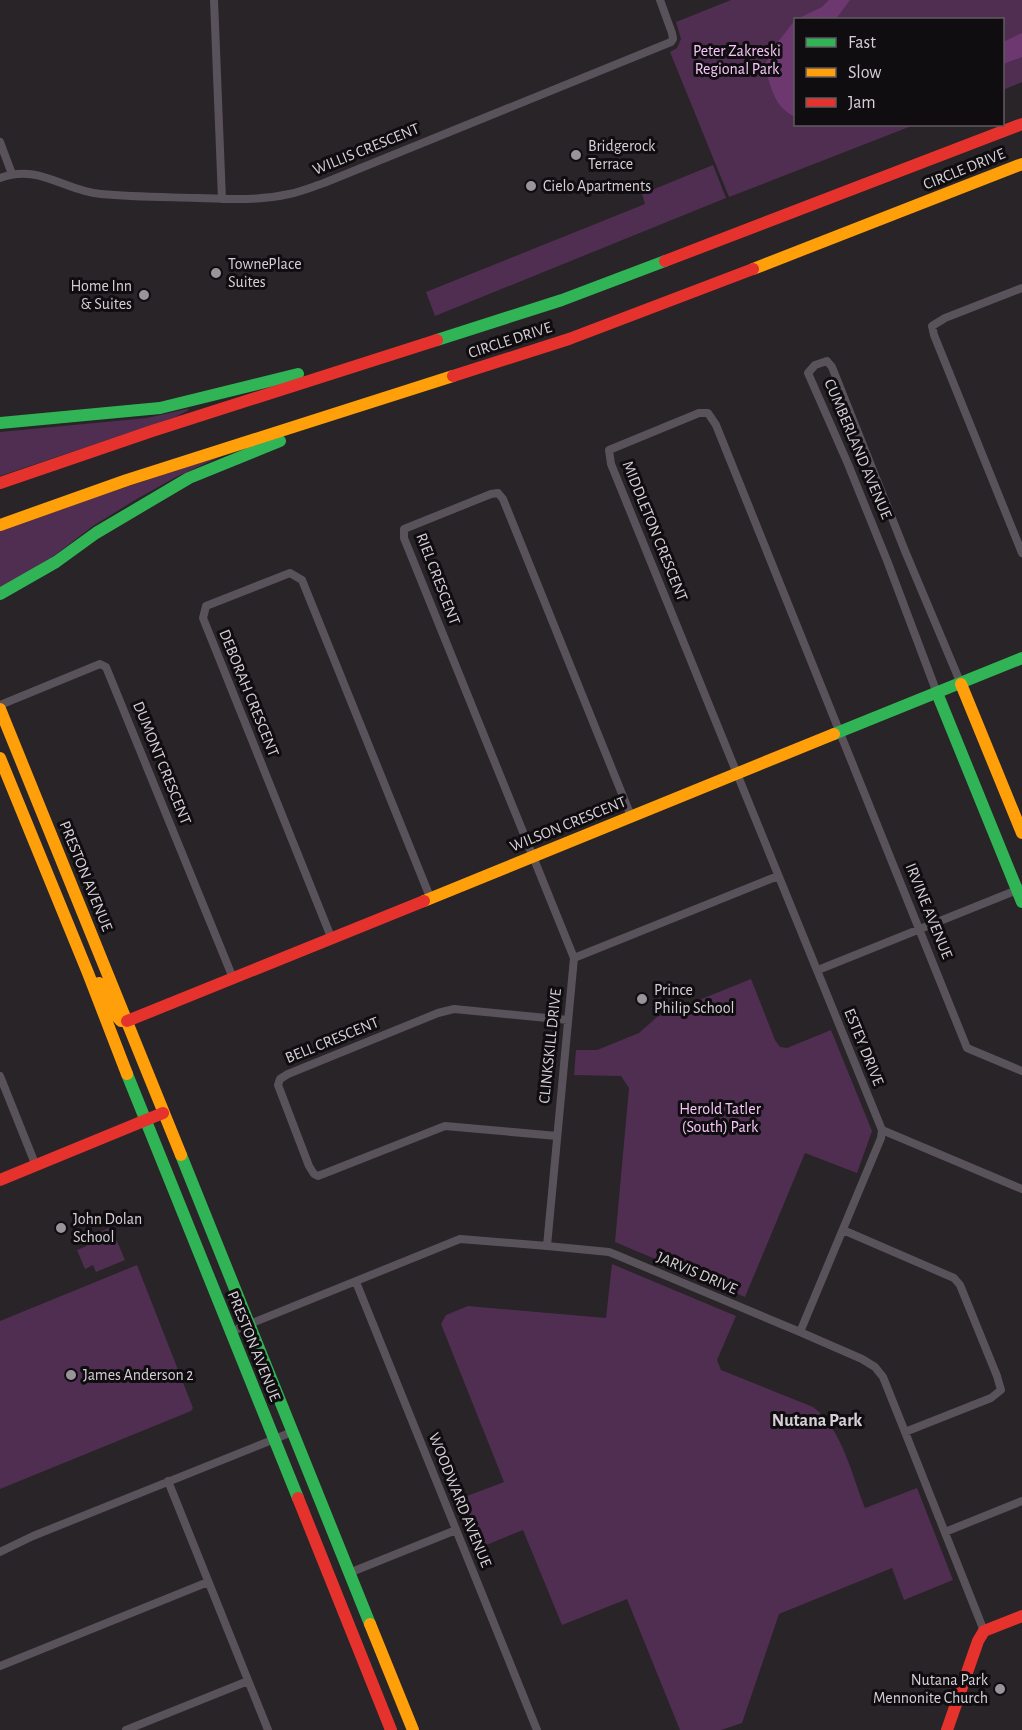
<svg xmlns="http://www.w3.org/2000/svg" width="1022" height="1730" viewBox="0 0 1022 1730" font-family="'Alegreya Sans',sans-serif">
  <rect width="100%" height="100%" fill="#282428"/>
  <path fill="#502e52" d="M731 0H1022V82L1003 90 1002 20H796V124L914 125 729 197 670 52 677 48 681 39 676 22Z
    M713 165 726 198 435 316 426 292 645 204 642 194Z
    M187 409 189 410 175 417 0 476V432L147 418Z
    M224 455 176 477 135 500 93 526 51 558 0 590V531L71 505Z
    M751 979 775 1040 780 1047 787 1048 831 1030 872 1131 857 1173 805 1153 745 1297 615 1242 629 1088 621 1076 574 1075 576 1050H597L639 1033 657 1017Z
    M111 1227 125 1260 96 1272 93 1265 85 1269 77 1250 87 1246 84 1239Z
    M612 1264 736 1316 717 1360 721 1370 813 1407C842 1428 852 1476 865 1508L917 1488 953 1580 904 1600 892 1568 779 1614 742 1723 721 1730H680L627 1599 562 1625 523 1530 474 1550 454 1501 504 1482 441 1324 446 1315 468 1306 606 1318Z
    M137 1265 193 1408 191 1411 0 1489V1321Z"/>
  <path fill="#6c386f" d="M829 0H850L836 19H797L822 7Z
    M795 20V117C773 106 772 88 764 66L778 42Z
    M1022 33V57L1003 64V42Z"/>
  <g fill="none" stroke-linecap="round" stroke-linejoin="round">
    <path stroke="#5a525a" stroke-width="8" d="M214 0 222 199
      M0 142 12 174
      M0 178C39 163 64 191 101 194 133 197 165 197 197 198 227 199 259 201 289 194 300 192 312 187 324 183L671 42 673 39 672 33 660 0
      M1022 288 945 318 932 326 934 335 1022 553
      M937 693 888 563 848 464 808 373 815 365 827 361 832 367 905 551 961 684
      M0 705 100 664 106 667 233 978
      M331 937 203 618 206 606 290 573 302 580 430 897
      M574 958 778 876
      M818 970 1022 888
      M0 1076 36 1166
      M882 1130 1022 1189
      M557 1136 445 1126 318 1176 314 1174 309 1166 278 1085 280 1079 288 1074 438 1013 454 1009 568 1020
      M843 1230 954 1278 960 1285 997 1376 1001 1390 991 1398 905 1432
      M547 1246 574 958 404 538V529L491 494 498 493 503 499 631 816
      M356 1282 537 1730
      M230 1332 460 1239 547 1246 609 1252 619 1256 800 1332 862 1359 875 1367 883 1377 905 1432 984 1631
      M800 1332 881 1138 882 1130 611 464 609 450 699 413H708L716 425 967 1048 1022 1071
      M168 1481 268 1730
      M945 1532 1022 1501
      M0 1552 33 1536 292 1432
      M349 1573 456 1530
      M0 1666 208 1582
      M126 1730 248 1681"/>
    <path stroke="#30b455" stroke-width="12" d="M437 340 562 300 665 261
      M0 423 160 408 298 374
      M0 594 56 562 96 533 189 478 280 441
      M937 693 1022 902
      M834 734 1022 658
      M127 1074 298 1498
      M181 1155 370 1624"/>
    <path stroke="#ff9f0a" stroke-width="12" d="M753 269 1022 164
      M0 525 127 480 453 376
      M961 684 1022 833
      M0 709 181 1155
      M0 758 88 973 127 1074
      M424 901 834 734
      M99 983 113 1012 121 1021H127
      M370 1624 413 1730"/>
    <path stroke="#e5322d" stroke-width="12" d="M665 261 1022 124
      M453 376 569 339 753 269
      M0 483 152 431 437 340
      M127 1021 424 901
      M0 1180 163 1113
      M298 1498 391 1730
      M947 1730 978 1641 984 1631 1022 1616"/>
  </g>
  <g fill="#999499" stroke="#100d10" stroke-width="2">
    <circle cx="576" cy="155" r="6"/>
    <circle cx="531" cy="186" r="6"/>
    <circle cx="216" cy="273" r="6"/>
    <circle cx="144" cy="295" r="6"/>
    <circle cx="642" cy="999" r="6"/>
    <circle cx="61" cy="1228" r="6"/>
    <circle cx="71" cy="1375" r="6"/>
    <circle cx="1000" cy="1689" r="6"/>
  </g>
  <g text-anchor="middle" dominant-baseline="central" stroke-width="6" stroke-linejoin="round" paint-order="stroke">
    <g font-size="16" fill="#f8c7fa" stroke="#100d10">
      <text x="737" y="51">Peter Zakreski<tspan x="737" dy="18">Regional Park</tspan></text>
      <text x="720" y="1109">Herold Tatler<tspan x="720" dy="18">(South) Park</tspan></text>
    </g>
    <g font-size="16" fill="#d6d0d6" stroke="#100d10" text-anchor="start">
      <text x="588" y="146">Bridgerock<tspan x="588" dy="18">Terrace</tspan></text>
      <text x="543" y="186">Cielo Apartments</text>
      <text x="228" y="264">TownePlace<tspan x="228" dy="18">Suites</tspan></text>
      <text x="132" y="286" text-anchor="end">Home Inn<tspan x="132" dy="18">&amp; Suites</tspan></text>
      <text x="654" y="990">Prince<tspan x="654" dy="18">Philip School</tspan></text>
      <text x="73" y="1219">John Dolan<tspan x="73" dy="18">School</tspan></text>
      <text x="83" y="1375">James Anderson 2</text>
      <text x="988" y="1680" text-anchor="end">Nutana Park<tspan x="988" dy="18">Mennonite Church</tspan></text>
    </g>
    <g font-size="16" fill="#d6d0d6" stroke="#100d10">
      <text transform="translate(366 149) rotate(-22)">WILLIS CRESCENT</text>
      <text transform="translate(964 169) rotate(-22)">CIRCLE DRIVE</text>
      <text transform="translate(510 340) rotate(-18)">CIRCLE DRIVE</text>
      <text transform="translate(858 449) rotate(67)">CUMBERLAND AVENUE</text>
      <text transform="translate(655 531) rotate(68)">MIDDLETON CRESCENT</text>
      <text transform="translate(438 579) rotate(69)">RIEL CRESCENT</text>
      <text transform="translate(249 693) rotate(68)">DEBORAH CRESCENT</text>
      <text transform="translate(162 763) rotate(68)">DUMONT CRESCENT</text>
      <text transform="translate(568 824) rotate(-22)">WILSON CRESCENT</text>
      <text transform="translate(86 876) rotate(68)">PRESTON AVENUE</text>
      <text transform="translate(929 911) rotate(68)">IRVINE AVENUE</text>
      <text transform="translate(332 1040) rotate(-22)">BELL CRESCENT</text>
      <text transform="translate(550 1046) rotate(-84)">CLINKSKILL DRIVE</text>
      <text transform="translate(864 1047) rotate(68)">ESTEY DRIVE</text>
      <text transform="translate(697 1273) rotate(23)">JARVIS DRIVE</text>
      <text transform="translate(254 1346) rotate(68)">PRESTON AVENUE</text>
      <text transform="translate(460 1500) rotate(68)">WOODWARD AVENUE</text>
    </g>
    <g font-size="18" font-weight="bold" fill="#d6d0d6" stroke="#100d10">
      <text x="817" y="1421">Nutana Park</text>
    </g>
  </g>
  <rect x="794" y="18" width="210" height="108" fill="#100d10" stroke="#5f5b5f" stroke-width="1.5"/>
  <rect x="806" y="38" width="30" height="9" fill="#30b455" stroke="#5f5b5f" stroke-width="1.5"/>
  <text x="848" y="48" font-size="18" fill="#d6d0d6">Fast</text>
  <rect x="806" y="68" width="30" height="9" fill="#ff9f0a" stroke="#5f5b5f" stroke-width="1.5"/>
  <text x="848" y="78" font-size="18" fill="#d6d0d6">Slow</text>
  <rect x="806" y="98" width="30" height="9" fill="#e5322d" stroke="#5f5b5f" stroke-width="1.5"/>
  <text x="848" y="108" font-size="18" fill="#d6d0d6">Jam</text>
</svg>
